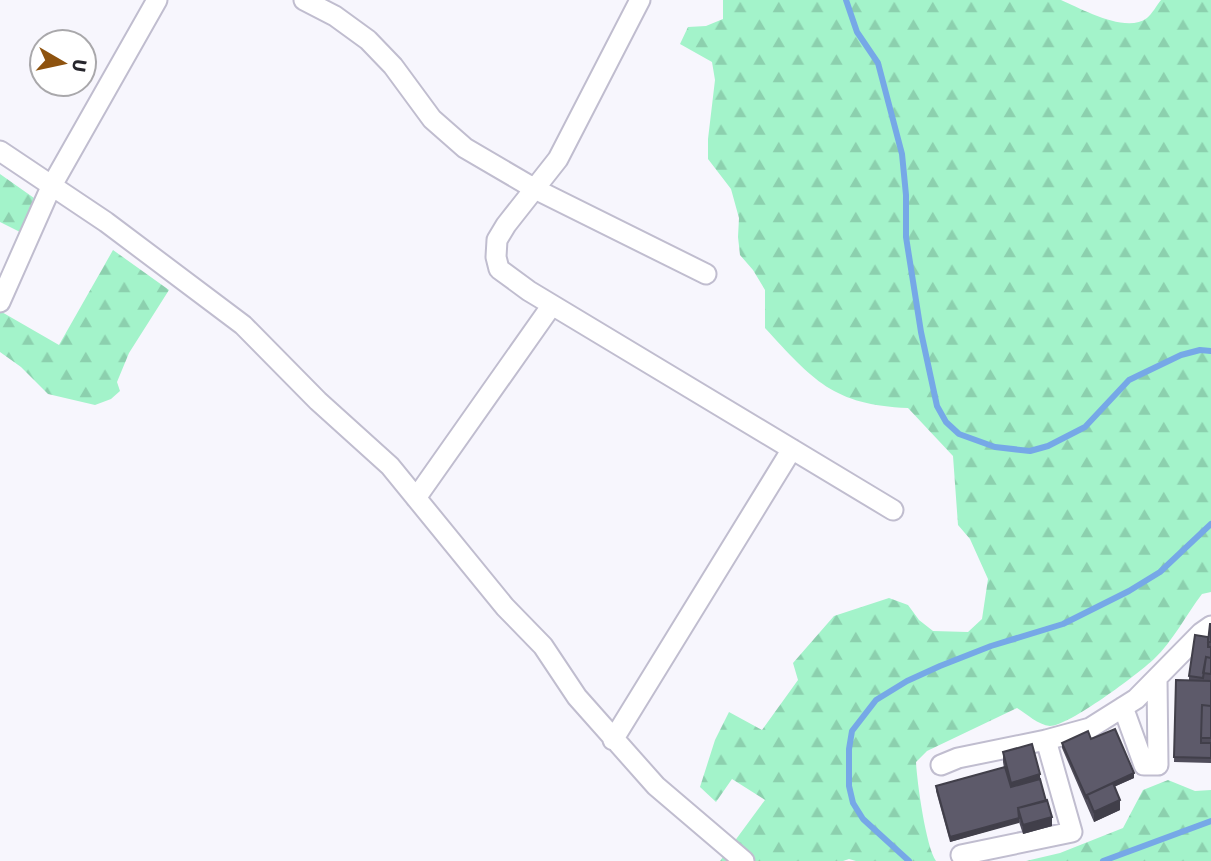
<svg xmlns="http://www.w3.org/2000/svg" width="1211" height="861" viewBox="0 0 1211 861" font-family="Signika,sans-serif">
  <defs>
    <pattern id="forest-firs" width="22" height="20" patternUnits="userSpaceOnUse" patternTransform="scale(1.75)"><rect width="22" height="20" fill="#a3f3ca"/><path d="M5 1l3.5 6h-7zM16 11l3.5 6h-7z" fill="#8cd0ae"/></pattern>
  </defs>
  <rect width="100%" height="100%" fill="#f7f6fd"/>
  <path fill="url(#forest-firs)" d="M723 0H1061C1082 9 1126 34 1147 18 1152 14 1157 5 1161 0H1211V592L1202 594C1186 615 1173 641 1154 659 1138 674 1069 726 1050 726 1038 725 1027 714 1017 708L927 751 916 762C917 782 926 847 936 861H856L849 859 843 861H720L765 800 732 779 716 802 700 787 715 740 729 712 762 730 798 680 793 663 834 616 889 598 908 605 919 620 933 631 968 632 982 619 988 579 970 539 958 525 953 456 908 408C833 405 813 380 765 328V290L753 270 740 255 738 237 739 218 731 189 708 159V139L715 80 712 62 680 44 688 27 706 26 723 19Z
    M0 174 34 198 20 232 0 222Z
    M113 250 169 290 129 353 117 382 120 391 111 399 95 405 48 394 21 367 0 352V311L59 345Z
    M1168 780 1195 791 1211 790V861H1026L1060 853 1123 828 1143 790Z"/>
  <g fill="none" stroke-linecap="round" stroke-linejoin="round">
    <path stroke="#76a8e7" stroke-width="6" d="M846 0 857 32 878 63 902 154 906 195V237L921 332 937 406 946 422 959 434 995 447 1030 451 1048 446 1085 427 1129 380 1181 355 1200 350 1211 351
      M909 861 863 819 853 803 849 786V749L852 731 876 700 907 681 940 666 991 646 1063 624 1129 591 1160 572 1211 524
      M1103 861 1211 821"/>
    <g stroke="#c0bdcf" stroke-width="23">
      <path id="minor" d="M304 0 335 16 368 40 393 66 432 119 465 148 535 189 706 274
        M640 0 558 159 506 225 497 240 496 257 499 269 529 291 893 510
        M0 151 106 222 243 325 318 401 390 466 505 607 543 646 577 697 656 786 744 861
        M0 302 51 187 157 0
        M416 498 552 305
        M1123 707 1144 765H1158L1157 678
        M613 740 792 449
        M941 765 958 758 1046 740 1090 728 1136 699 1201 633 1211 626
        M961 855 1072 832 1046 740"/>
    </g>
    <use href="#minor" stroke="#fff" stroke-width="19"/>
  </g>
  <path fill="#504d5b" d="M1211 624V763L1174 762 1176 680 1189 681V676L1208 637Z
    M1091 739 1134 778 1114 787 1120 810 1094 822 1062 748V743Z
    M1003 752 1040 779 1052 826 1023 834 1019 822 950 842 936 791V786L1004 768 1003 762Z"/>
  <path fill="#413f4a" d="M1134 773V778L1111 788V783Z
    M1040 774V784L1011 792V783Z
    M1120 800V810L1094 822V812Z
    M1052 817V826L1023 834V825Z
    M1019 818V823L950 842V837Z"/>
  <path fill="#5d5a6a" stroke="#413f4a" stroke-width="2" d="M1210 624H1211V642H1208Z
    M1195 635 1208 637V647H1211V658L1206 657 1203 678 1189 676Z
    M1206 657 1211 658V674L1203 673Z
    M1176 680 1211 681V706L1202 705 1201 738V743H1211V758L1174 757Z
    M1202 705 1211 706V738H1201Z
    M1115 729 1134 773 1087 795V799L1062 743 1088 731 1091 739Z
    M1032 744 1040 774 1011 783 1003 752Z
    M1005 767 1011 787 1040 779 1046 801 1018 808 1019 818 950 837 936 786Z
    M1113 783 1120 800 1094 812 1087 795Z
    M1047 800 1052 817 1023 825 1018 808Z"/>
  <g transform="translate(63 63) rotate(99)"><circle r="33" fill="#ffffff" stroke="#a9a8ab" stroke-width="2"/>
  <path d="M0-5L12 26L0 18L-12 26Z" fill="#8e530f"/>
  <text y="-10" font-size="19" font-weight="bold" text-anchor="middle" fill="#27262d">U</text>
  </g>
</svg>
